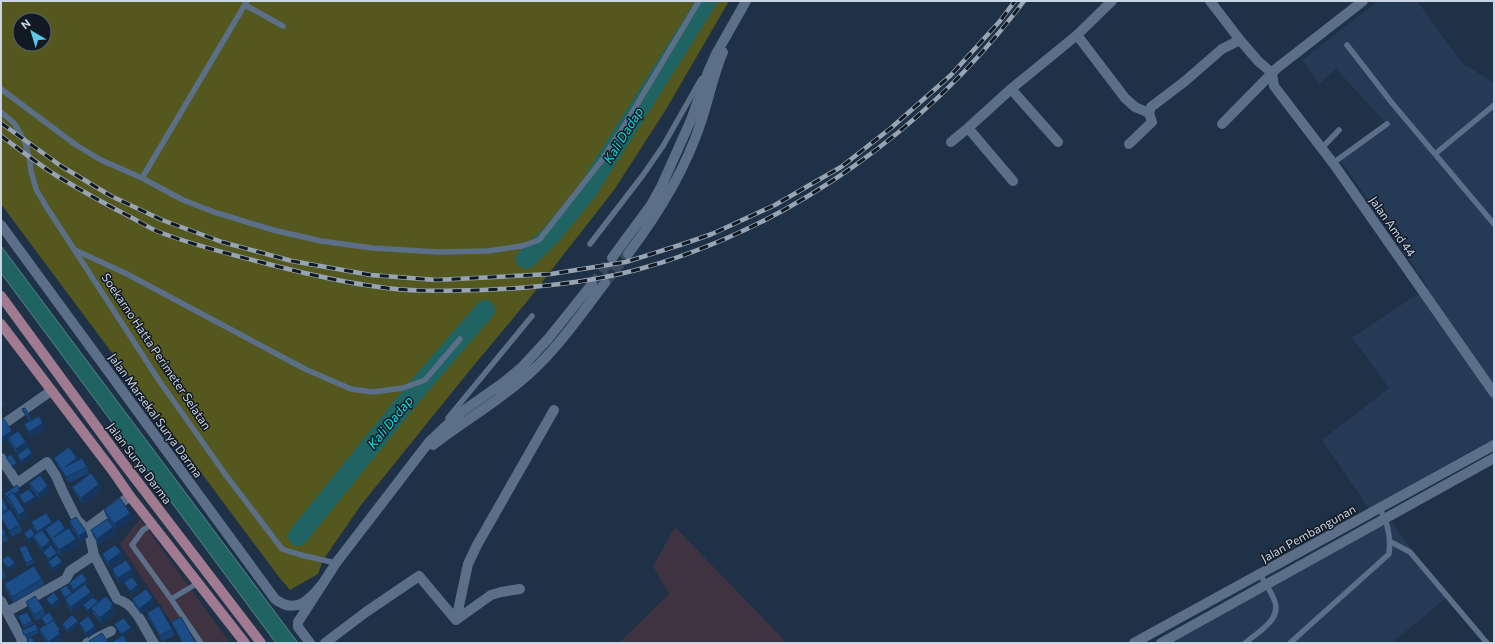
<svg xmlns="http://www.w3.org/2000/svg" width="1495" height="644" viewBox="0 0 1495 644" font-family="Commissioner,sans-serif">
  <rect width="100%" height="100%" fill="#1f3147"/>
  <path fill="#3f3341" d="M140 519 230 643H185L120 544Z
    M675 527 787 643H619L669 594 653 566Z"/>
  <path fill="#243a55" d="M1378 1H1417L1462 63 1494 83V439L1454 460 1369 509 1322 440 1389 388 1352 338 1428 287 1341 161 1385 122 1336 69 1319 84 1302 60Z
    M1387 516 1447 597 1392 643H1161Z"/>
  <path fill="#54581f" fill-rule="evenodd" d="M1 1H729L665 111 614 190 525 304 470 370 361 505 323 560 318 574 290 590 279 577 1 204ZM20 20H44V44H20Z"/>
  <path fill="#206363" stroke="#538589" d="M1 246 298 643H276L1 273Z"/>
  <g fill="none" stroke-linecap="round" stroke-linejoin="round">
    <path stroke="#206363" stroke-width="20" d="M526 259 552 234 587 191 707 1
      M298 536 416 390 485 310"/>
    <path stroke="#394a5e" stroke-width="10" stroke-dasharray="10 5" stroke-linecap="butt" d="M605 283 628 254
      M592 284 612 258"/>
    <path stroke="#5b6f88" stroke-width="5.5" d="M245 5 283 26
      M1347 45 1392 103 1494 224
      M1 89 76 145 101 160 142 178 183 200 214 212 273 230 321 241 372 248 438 252 488 251 522 246 539 240 602 160 624 126 699 1
      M1 112 14 123 24 140 29 156 31 171 36 189 44 203 158 379 225 474 282 549 301 555 336 563
      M1321 149 1339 130
      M1435 154 1494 105
      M1333 163 1387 124
      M142 178 247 1
      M590 244 643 175 663 146 701 79
      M75 250 127 274 305 369 351 389 373 392 403 388 425 380 460 339
      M448 418 532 316
      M152 524 143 530 132 545 171 599
      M1391 542 1410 552 1487 643
      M198 583 171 599 201 643
      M1245 643C1257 633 1281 620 1275 602 1272 593 1265 583 1260 574
      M1290 643 1389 554C1391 538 1388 523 1380 509"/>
    <path stroke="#5b6f88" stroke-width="10" d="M1210 1 1240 40
      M1077 35 1125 98 1135 107 1149 113
      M1272 73 1274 86 1333 163 1494 393
      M1011 89 1058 142
      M1222 124 1277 68 1363 1
      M968 128 1013 181
      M951 142 968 128 1011 89 1077 35 1112 1
      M1129 144 1152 122 1149 113 1151 107 1184 82 1222 49 1240 40 1258 61 1272 73
      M1 426 51 391
      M1 458 17 483 47 462 56 476 63 492 77 520 86 529 90 537 94 555 117 599C137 605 143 627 154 643
      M86 529 130 496
      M1 601 22 640 21 643
      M7 612 66 579 70 571 94 555
      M456 620 468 564 477 545 554 410
      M456 620 491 595 501 592 520 589
      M87 643 111 631
      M325 643 366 612 419 576 456 620"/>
    <path stroke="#5b6f88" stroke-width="10" d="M1 225 275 599C297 616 311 598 324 582
      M628 254C659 213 685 171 701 122 709 99 713 75 723 52
      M612 258 651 205 661 187 691 120 708 72 716 54 746 1
      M433 445C464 421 499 401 529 374 558 348 581 314 605 283
      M310 643 298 627V622L336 563 429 442 460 413 504 382 522 367 548 339 592 284
      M1134 643 1494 445
      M1161 643 1494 458"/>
    <path stroke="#a07a8f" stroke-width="10" d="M1 296 121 460 261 643
      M1 324 112 470 130 496 245 643"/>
    <g stroke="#97a4b4" stroke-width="4.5">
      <path id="rail" d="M1 123 61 166 111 196 162 220 222 242 292 261 371 275 436 280 551 274 626 262 683 244 712 234 775 205 841 167 891 128 951 75 1000 21 1015 1
        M1 136C19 149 38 164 57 176 79 189 101 202 123 213 135 219 147 227 159 232 193 245 229 254 264 263 299 272 336 281 372 286 408 292 445 291 482 290 533 288 587 283 636 270 789 229 930 127 1024 1"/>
    </g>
    <use href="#rail" stroke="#111923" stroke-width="3" stroke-dasharray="9" stroke-linecap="butt"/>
  </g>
  <path fill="#184273" d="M1 399 4 406 1 407Z
    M22 409 30 417 31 420 29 421 23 412Z
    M24 424 45 429 31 438Z
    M13 434 26 442 28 447 32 453 33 456 22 464 18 458 17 455H18L10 444 8 440 1 445Z
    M54 458H77L78 460 87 467 89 473 69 483 56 463Z
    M29 483 50 491 40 500 31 489Z
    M72 487 101 490 83 504 75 493Z
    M21 493 16 497 25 511 27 517 21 521 5 497 4 494Z
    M1 495 8 511 20 525 22 531 12 537 1 519Z
    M104 510 133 519 116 530 106 516Z
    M69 521 86 531 88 537 81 542 71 527Z
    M31 522 53 523 66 530 78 545 61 556 47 533 45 534 63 565 54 571 49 565 48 562 49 561 36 542 34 539 29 542 25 535 24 533 35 535 37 534 33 528Z
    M1 524 8 540 1 544Z
    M113 527 116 533 99 545 93 536 91 530Z
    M20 551 33 560 34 563 27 566Z
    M121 552 123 558 110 568 104 560 102 554Z
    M2 560 16 566 9 571 3 563Z
    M1 566 4 571 6 577 1 580Z
    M112 569 134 575 120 584 114 575Z
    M42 579 44 585 14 603 6 590 4 584Z
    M124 582 139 588 131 594 125 585Z
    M69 583H88L85 585 91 592 93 597 98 603 113 604 116 610 114 612V614L102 624 93 614 92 610 89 613 84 608 83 605 73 612 67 605 65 599 61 593 60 590 73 593 74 592 70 586Z
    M153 598 155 604 141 614 134 605 132 599Z
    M46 599 61 602 53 608 47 601Z
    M26 602 44 609 45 614 54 619 56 622 55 623 62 636H61L62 639 57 643H47L41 635 39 629 46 625 42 620 41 618 36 621 28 608Z
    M147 613 172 629 175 635 162 642 149 619Z
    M19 619 32 621 33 624 24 628Z
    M78 621 79 624 68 633 63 627 62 624Z
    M171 622 196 643H182L174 628Z
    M79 623 97 631 88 638 81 628Z
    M36 624 39 633 26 638 22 630Z
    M114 624 132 631 124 636 128 642 111 643 122 636Z"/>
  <path fill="#14365e" d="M1 356 3 361 1 363Z
    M43 423 45 429 31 438 29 432Z
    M12 431 14 436 8 438V440L1 445V438Z
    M26 442 28 448 18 455 16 449Z
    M32 453 33 456 22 464 21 461Z
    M77 458 79 464 65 467Z
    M17 463 18 466 13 469 12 466Z
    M99 484 101 490 83 504 81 498Z
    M48 486 50 491 40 500 38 494Z
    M20 490 21 493 10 501 8 499Z
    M35 497 36 500 25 507 24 504Z
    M25 511 27 517 21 521 19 515Z
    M130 513 133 519 116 530 114 524Z
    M52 522 54 528 45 529 47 533 39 538 37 532Z
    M113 527 116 533 99 545 97 539Z
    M86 531 88 537 81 542 79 536Z
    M35 535 33 536 34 539 29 542 28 539Z
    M76 539 78 545 61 556 59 550Z
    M50 541 52 547 43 552 42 548Z
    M121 552 123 558 110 568 108 562Z
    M57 553 58 556 50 562 49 559Z
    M62 562 63 565 54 571 53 568Z
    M15 563 16 566 9 571 8 568Z
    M132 569 134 575 120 584 118 578Z
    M87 580 88 583 75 593 74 590Z
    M138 585 139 588 131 594 130 591Z
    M91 592 93 598 73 612 71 607Z
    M153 598 155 604 141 614 139 609Z
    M59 599 61 602 53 608 51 605Z
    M98 602 99 605 91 608 92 610 89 613 88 610Z
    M113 604 116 610 114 612V614L102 624 100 618Z
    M78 621 79 624 68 633 67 630Z
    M95 626 97 631 88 638 86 633Z
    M131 628 132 631 122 637 121 634Z
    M60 630 62 636H61L62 639 57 643H48V642Z"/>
  <path fill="#1c4d86" stroke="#14365e" d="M25 408 30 417 28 418 22 409Z
    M39 416 43 423 29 432 24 424Z
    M4 419 12 431 1 438V421Z
    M18 431 26 442 16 449 8 438Z
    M28 447 32 453 21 461 17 455Z
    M69 447 77 458 65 467 82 458 87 467 66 477 54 458Z
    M11 454 17 463 12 466 6 457Z
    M91 473 99 484 81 498 72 487Z
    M40 475 48 486 38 494 29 483Z
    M17 485 20 490 14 494 13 492 7 496 8 499 4 494Z
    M29 489 35 497 24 504 19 495Z
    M13 492 25 511 19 515 7 496Z
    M1 497H2L8 509 1 513Z
    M120 498 130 513 114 524 104 510Z
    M10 509 20 525 9 531 1 518V515Z
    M46 513 52 522 37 532 31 522Z
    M76 517 86 531 79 536 69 521Z
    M59 519 65 528 54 537 69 528 76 539 59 550 45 529Z
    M107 519 113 527 97 539 91 530Z
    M1 524 6 535 1 537Z
    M31 528 35 535 28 539 24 533Z
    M42 530 50 541 42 548 33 536Z
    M26 545 33 560 26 563 19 548Z
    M51 545 57 553 49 559 43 552Z
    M115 545 121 552 108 562 102 554Z
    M8 555 15 563 8 568 2 560Z
    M57 555 62 562 53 568 48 562Z
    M126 560 132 569 118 578 112 569Z
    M1 566 4 571 1 573Z
    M34 566 42 579 12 597 4 584Z
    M82 573 87 580 74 590 69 583Z
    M132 577 138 585 130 591 124 582Z
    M85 584 91 592 71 607 65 599Z
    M66 585 72 593 65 598 60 590Z
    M146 589 153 598 139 609 132 599Z
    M54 592 59 599 51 605 46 599Z
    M35 596 44 609 34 615 26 602Z
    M106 596 113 604 111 606 112 608 100 618 91 608Z
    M93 597 98 602 88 610 83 605Z
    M159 606 172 629 160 636 147 613Z
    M27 612 32 621 23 626 18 616Z
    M49 612 54 619 46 625 41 618Z
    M72 615 78 621 67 630 62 624Z
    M88 616 95 626 86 633 79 623Z
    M181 617 196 643H183L171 622Z
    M124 618 131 628 121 634 114 624Z
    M53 620 60 630 58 631 60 634 48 642 39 629Z
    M36 624 38 630 24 635 22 630Z
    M102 633 108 642 106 643H90L89 641Z
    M123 635 127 642 125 643H111Z
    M32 637 35 643H28L27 639Z"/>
  <g text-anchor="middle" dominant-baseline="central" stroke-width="3" stroke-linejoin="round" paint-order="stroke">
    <g font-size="12" fill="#cad5e3" stroke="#111923">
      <text transform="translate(1393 226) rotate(55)">Jalan Amd 44</text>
      <text transform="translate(157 351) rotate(56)">Soekarno Hatta Perimeter Selatan</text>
      <text transform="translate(156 415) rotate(54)">Jalan Marsekal Surya Darma</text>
      <text transform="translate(140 463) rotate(53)">Jalan Surya Darma</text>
      <text transform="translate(1308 533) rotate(-29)">Jalan Pembangunan</text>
    </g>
    <g font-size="13" font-style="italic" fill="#0de0e2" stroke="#111923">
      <text transform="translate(623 135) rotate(-58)">Kali Dadap</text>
      <text transform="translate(390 422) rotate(-51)">Kali Dadap</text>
    </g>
  </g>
  <rect width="1495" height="644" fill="none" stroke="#cad5e3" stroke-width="4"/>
  <g transform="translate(32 32) rotate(322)"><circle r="19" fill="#111923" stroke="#5b6470"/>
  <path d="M0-3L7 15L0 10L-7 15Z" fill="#5cc7e8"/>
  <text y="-6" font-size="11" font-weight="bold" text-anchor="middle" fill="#cad5e3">N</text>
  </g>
</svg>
